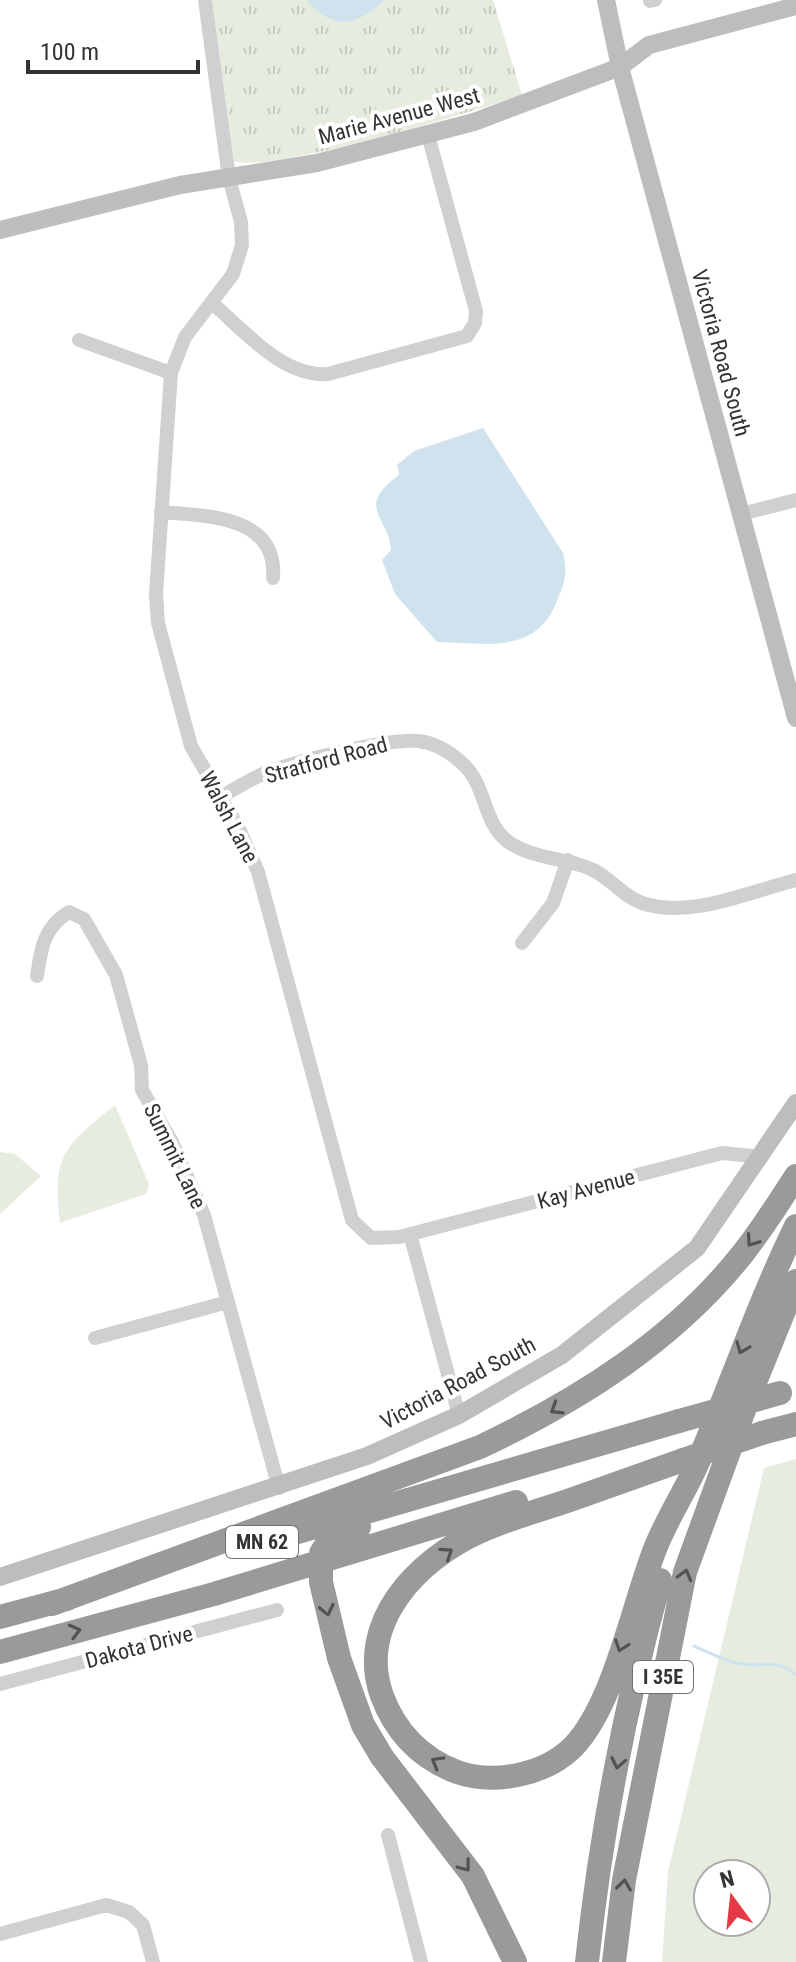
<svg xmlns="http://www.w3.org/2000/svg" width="796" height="1962" viewBox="0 0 796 1962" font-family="'Roboto Condensed',sans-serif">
  <defs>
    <pattern id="park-tufts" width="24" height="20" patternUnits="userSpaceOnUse" patternTransform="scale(2)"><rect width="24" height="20" fill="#e6ecdf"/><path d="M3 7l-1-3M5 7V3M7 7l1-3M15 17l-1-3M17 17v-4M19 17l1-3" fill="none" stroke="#c6cbc0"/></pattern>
  </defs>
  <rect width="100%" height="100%" fill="#fff"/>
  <path fill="#e6ecdf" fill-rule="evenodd" d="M115 1105 149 1184 146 1194 60 1223C52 1155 63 1147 115 1105Z
    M0 1152 15 1154 41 1176 0 1214Z
    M796 1459V1962H662L668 1872 764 1468ZM708 1874H756V1922H708Z"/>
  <path fill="url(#park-tufts)" d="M212 0H493L522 95C476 111 269 174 234 161Z"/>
  <path fill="#cfe2ee" d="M307 0H384C358 27 331 30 307 0Z
    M483 428 563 553C568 573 565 582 557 601 536 655 486 643 437 642L395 594 382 560 391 550C389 516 354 508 399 475L397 465 414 451Z"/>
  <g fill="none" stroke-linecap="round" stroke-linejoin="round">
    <path stroke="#cfe2ee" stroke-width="3" d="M694 1646C708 1652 722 1660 736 1663 760 1669 776 1656 796 1675"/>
    <path stroke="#d0d0d0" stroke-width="14" d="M205 0 229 178 241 222 242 245 233 274 185 337 171 373 156 594 158 623 191 746 240 831 258 872 352 1220 371 1238 399 1237 722 1153 762 1157
      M650 1 655 0
      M212 303C245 331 282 377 328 374L467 336 475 323 476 311 428 135
      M79 340 171 373
      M161 512C206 516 278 515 273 578
      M741 514 796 500
      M220 797C234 790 248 780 263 774 293 762 388 738 418 741 436 743 452 753 465 766 486 787 483 821 506 840 526 857 562 858 586 867 608 874 621 896 642 903 691 919 748 892 796 880
      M522 943 553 903 568 860
      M37 976C41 948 44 927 69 912L84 919 116 975 141 1065 142 1090 172 1142 204 1215 279 1488
      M410 1234 459 1415
      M95 1338 228 1302
      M0 1684 277 1610
      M388 1835 421 1962
      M0 1934 106 1905 129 1912 143 1925 153 1962"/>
    <path stroke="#bdbdbd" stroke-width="18" d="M606 0 620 67 796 718
      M0 230 180 185 317 163 474 122 620 67 649 45 796 6
      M0 1577 367 1456 459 1415 562 1355 697 1248 796 1103"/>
    <path stroke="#9a9a9a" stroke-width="24" d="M762 1433 796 1424
      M683 1460C646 1473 610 1486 573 1499 542 1510 509 1518 479 1532 417 1560 356 1623 382 1696 396 1733 420 1758 457 1772 494 1785 545 1775 573 1747 614 1705 633 1605 655 1549 667 1518 686 1490 699 1460 732 1382 759 1302 796 1226
      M359 1527 331 1538 321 1553V1582L339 1658 363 1725 382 1757 473 1876 515 1962
      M291 1534 679 1421
      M52 1604 480 1447C579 1400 675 1340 744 1252 763 1228 779 1202 796 1176
      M0 1617 67 1599
      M0 1652 214 1594 516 1502
      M587 1962C601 1833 625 1705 660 1580
      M614 1962 624 1880 685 1572 747 1402 796 1281"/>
    <path stroke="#9a9a9a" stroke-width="24" d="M679 1421 780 1393
      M683 1460 762 1433"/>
  </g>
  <defs><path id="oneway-chevron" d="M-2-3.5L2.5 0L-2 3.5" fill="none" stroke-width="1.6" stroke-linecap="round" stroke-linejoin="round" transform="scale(2)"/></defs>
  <g stroke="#525252">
    <use href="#oneway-chevron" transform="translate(752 1241) rotate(125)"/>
    <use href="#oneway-chevron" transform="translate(742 1348) rotate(112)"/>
    <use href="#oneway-chevron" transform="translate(556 1409) rotate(148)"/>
    <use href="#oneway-chevron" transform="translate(447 1553) rotate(-34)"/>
    <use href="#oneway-chevron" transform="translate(685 1575) rotate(-75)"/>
    <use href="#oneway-chevron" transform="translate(327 1610) rotate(77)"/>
    <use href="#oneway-chevron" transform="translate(75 1631) rotate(-15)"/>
    <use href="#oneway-chevron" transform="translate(621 1646) rotate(109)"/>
    <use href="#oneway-chevron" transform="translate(437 1762) rotate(-150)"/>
    <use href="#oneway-chevron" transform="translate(618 1763) rotate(101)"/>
    <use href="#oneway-chevron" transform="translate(465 1866) rotate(53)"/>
    <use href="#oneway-chevron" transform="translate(624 1885) rotate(-82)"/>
  </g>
  <g text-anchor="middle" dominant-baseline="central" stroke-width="8" stroke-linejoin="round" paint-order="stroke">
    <g fill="#fff" stroke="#707070" stroke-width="2">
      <rect x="226" y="1526" width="72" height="32" rx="6"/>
      <rect x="633" y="1661" width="60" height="32" rx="6"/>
    </g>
    <g font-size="20" font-weight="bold" fill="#333">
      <text x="262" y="1542">MN 62</text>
      <text x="663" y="1677">I 35E</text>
    </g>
    <g font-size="22" fill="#333" stroke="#fff">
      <text transform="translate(399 116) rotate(-15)">Marie Avenue West</text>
      <text transform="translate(721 353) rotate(75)">Victoria Road South</text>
      <text transform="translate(326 760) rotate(-15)">Stratford Road</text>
      <text transform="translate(229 817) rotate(62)">Walsh Lane</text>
      <text transform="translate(175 1156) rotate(64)">Summit Lane</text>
      <text transform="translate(586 1189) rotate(-15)">Kay Avenue</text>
      <text transform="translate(458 1383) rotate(-28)">Victoria Road South</text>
      <text transform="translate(139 1647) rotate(-15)">Dakota Drive</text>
    </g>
  </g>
  <g transform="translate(732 1898) rotate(345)"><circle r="38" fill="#ffffff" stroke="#adadad" stroke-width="2"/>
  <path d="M0-6L14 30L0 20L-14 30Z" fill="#e63946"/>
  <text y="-12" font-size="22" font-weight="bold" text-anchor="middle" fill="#333333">N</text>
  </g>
  <path d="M28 60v12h170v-12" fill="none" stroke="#333333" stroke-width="4"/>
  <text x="40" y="60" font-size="24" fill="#333333" stroke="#ffffff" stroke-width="6" paint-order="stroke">100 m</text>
</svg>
